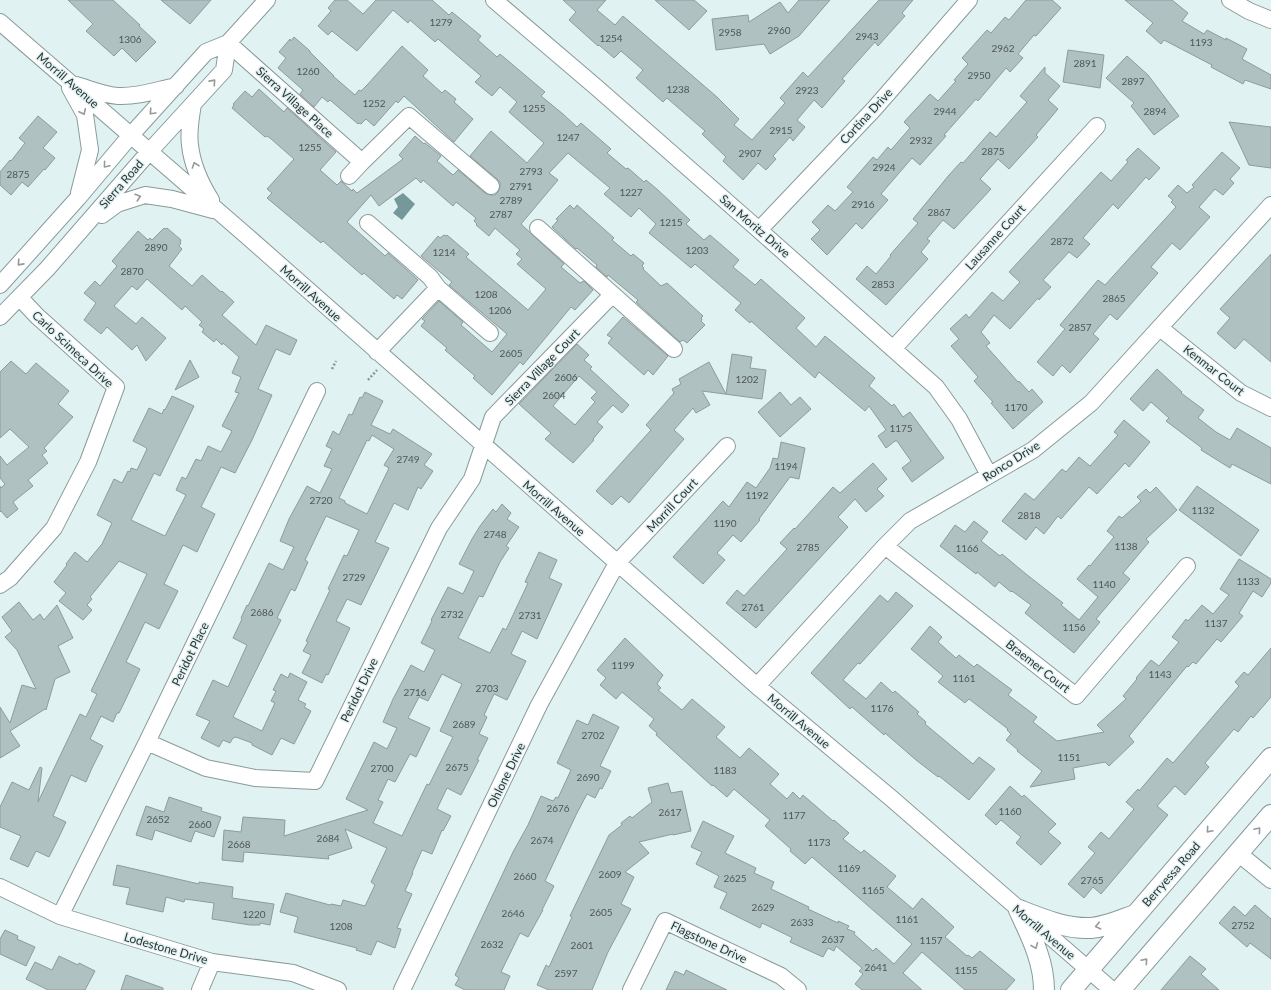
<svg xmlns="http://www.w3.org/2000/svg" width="1271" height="990" viewBox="0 0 1271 990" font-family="Lato,sans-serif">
  <rect width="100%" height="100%" fill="#e1f2f2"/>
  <path fill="#75999b" d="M403 193 415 204 402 220 393 213 398 207 394 199Z"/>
  <path fill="#b0c1c2" stroke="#8d9c9d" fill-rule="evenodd" d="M68 0H113L140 25 139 26 156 42 136 62 122 48 114 56 86 31 93 24Z
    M161 0H211L190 24Z
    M335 0H347L363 14 376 0H432L449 15 452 12 481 36 478 40 497 57 500 54 545 92 541 96 563 114 577 127 581 123 611 149 607 153 626 169 628 168 644 182 646 180 658 190 690 220 686 224 704 240 710 235 739 260 733 267 755 285 761 279 805 318 796 328 816 347 825 336 875 378 869 386 892 406 894 404 903 417 910 412 944 458 912 482 902 468 911 461 897 441H895L886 448 878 436 886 430 869 406 865 411 819 372 815 378 751 321 750 323 735 310 741 303 695 264 691 268 649 233 656 224 639 208 631 217 604 194 610 188 568 153 549 173 558 180 521 224 564 264 561 267 580 283 584 281 593 290 575 310 571 307 523 365 520 362 492 395 473 378 475 376 445 350 447 348 421 326 425 321 422 319 439 301 463 322 461 325 492 352 507 334 449 285 452 282 421 256 438 236 440 238 444 235 446 236 447 235 469 254 466 257 528 310 546 289 517 264 522 259 516 254 520 250 495 228 489 236 476 225 477 224 474 221 476 218 456 202 453 206 423 180 421 183 416 178 379 206 371 195 347 222 385 256 388 253 418 280 402 299 397 295 394 299 364 273 362 275 323 241 321 243 267 198 272 193 267 189 294 159 270 138 267 136 265 137 232 108 234 105 233 104 245 91 252 97 259 89 284 112 287 108 336 152 320 170 337 185 341 181 352 191 353 189 357 193 403 159 399 155 415 136 424 144 425 143 441 156 437 161 453 175 458 170 485 193 490 195H495L498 192 500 187V182L497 179 470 156 491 131 527 163 544 143 509 112 517 102 500 87 492 96 475 82 481 76 438 39 435 42 410 20 408 23 393 10 357 51 332 31 328 35 318 26 331 11 328 8Z
    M563 0H606L597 10 615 25 623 16 717 97 739 119 734 125 752 140 785 103 780 98 803 72 808 77 879 0H913L902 13 905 16 878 46 875 42 857 62 842 79 845 81 822 108 814 100 797 120 805 127 793 141 790 137 773 156 776 159 766 170 758 163 743 180 723 161 726 157 702 134 705 131 667 98 663 102 636 78 643 70 621 51 614 58 599 45 598 46 569 20 576 12Z
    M655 0H694L707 11 689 30Z
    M799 0H830L799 36 770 54 764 44 716 50 712 19 748 15 749 22 780 2 788 13Z
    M1026 0H1052L1061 8 1036 36 1034 35 1018 54 1023 58 1010 72 1006 68 978 101 976 99 944 135 946 136 920 165 912 158 881 194 888 200 862 229 856 223 827 255 811 239 820 230 812 222 828 205 835 211 853 192 847 187 873 157 877 160 888 147 891 150 910 128 904 122 930 94 938 101 956 81 954 80 968 64 962 58 987 30 991 33 1005 17 1009 20Z
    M1125 0H1172L1188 13 1182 21 1204 34 1207 30 1226 40V38L1247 49 1242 59 1271 75V89L1245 80 1243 84 1211 67 1212 65 1164 40 1161 44 1146 31 1153 23Z
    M294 37 310 51V52L334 76H333L355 95 359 90 361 91 368 84 402 46 428 70 423 76 442 93 445 90 456 99 454 102 473 119 454 142 404 96 398 103 396 101 374 126 366 119 361 124 359 123 358 124 330 100 328 102 322 97 314 107 300 94 303 90 278 68 286 58 279 52 290 39 291 41Z
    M1068 50 1104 55 1100 88 1063 82Z
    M1127 56 1148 75 1179 116 1154 135 1131 106 1134 103 1106 78Z
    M1045 67V73L1060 86 1048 100 1058 109 1036 135 1038 137 1009 169 998 159 980 179 991 189 954 229 943 220 927 239 930 241 921 252 928 259 886 305 856 279 867 266 876 274 891 256 890 255 918 223 913 219 949 175 961 162 963 163 990 132 996 137 1027 102 1020 96Z
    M38 116 57 132 43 148 55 158 45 170 44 169 28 187 22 182 11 195 0 185V172L10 160 11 161 25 143 19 138Z
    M1229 122 1271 127V168L1249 165Z
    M1138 148 1160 168 1149 180 1146 177 1118 209 1113 204 1083 238 1090 244 1077 258 1069 252 1043 280 1051 287 1039 300 1038 298 1010 329 994 315 981 332 990 343 986 346 1018 382 1019 381 1029 392 1032 389 1043 402 1013 429 991 403 993 402 974 381 978 377 951 346 959 339 950 329 966 314 969 318 992 292 1003 301 1020 282 1009 272 1101 172 1111 181 1128 162 1126 160Z
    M1222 152 1240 168 1230 179 1234 183 1223 195 1215 189 1199 207 1210 217 1180 250 1172 243 1151 267 1158 273 1117 320 1110 314 1093 334 1099 339 1070 373 1062 365 1053 376 1037 362 1065 329 1060 325 1098 280 1105 285 1176 207 1171 202 1173 200 1168 196 1178 185 1187 193 1194 187 1192 185Z
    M570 205 574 209 577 205 614 238 612 240 631 256 633 254 644 263 642 266 644 268 643 269 661 286 667 283 703 316 701 318 702 319 701 321 705 325 687 343 683 340 680 342 636 302 638 300 608 275 607 277 596 267 597 265 577 248 576 249 552 227 558 220 556 219Z
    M164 228 165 229 167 228 181 240 180 242 181 243 179 246 182 249 169 266 192 286 202 275 221 292 222 291 234 302 222 315 256 345 266 325 297 340 290 355 276 349 258 389 272 395 252 440 235 473 221 467 201 507 215 514 204 537 197 552 183 545 164 584 178 591 159 629 145 622 126 662 140 669 123 705 119 713H117L113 722 101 716 90 739 103 746 92 768 86 782 71 775 53 816 66 822 59 837 49 857 36 851 28 867 10 859 21 836 0 827V807L12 782 29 790 40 767 42 768 38 802 80 714 86 717 97 694 91 691 147 574 119 561 90 597 92 599 87 605 92 610 83 620 59 601 66 593 54 582 67 565 66 564 75 552 87 562 102 544 112 523 97 515 114 479 122 483 128 471 130 472 131 468 137 470 147 449 145 447 133 441 149 408 162 414 164 409 165 410 172 396 194 406 160 476 154 473 131 520 165 536 186 495 176 490 182 477 186 479 196 459 201 461 208 446 221 452 232 431 222 426 239 393 235 392 241 377 232 373 239 357 223 343 222 345 216 339 214 342 202 332 204 329 199 325 202 322 185 306 182 310 147 279 137 290 132 286 114 306 136 324 142 317 166 338 146 361 137 345 132 350 107 327 101 334 84 320 96 303 84 293 95 281 100 286 117 266 112 261 138 231 148 240 150 238 152 240Z
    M1271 254V362L1244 339 1235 349 1217 333 1230 318 1220 309Z
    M623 317 668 356 653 375 648 370 644 375 608 343 612 338 607 335Z
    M577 344 589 355 584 360 592 367 590 369 629 405 622 413 613 405 597 422 603 427 593 439 594 440 573 463 545 439 551 433 519 404ZM579 376 597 392 591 398 595 402 575 425 553 406Z
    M732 354 752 357 750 368 766 370 762 399 702 391 710 405 696 413 693 408 674 430 684 439 629 503 621 496 612 505 596 491 651 430 646 425 674 393 672 389 681 384 679 379 709 362 726 394Z
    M190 360 199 377 175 390Z
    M11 361 26 374 36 363 69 391 58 404 73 417 44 448 47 451 42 455 48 463 28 480 33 486 13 502 18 509 7 518 1 511 0 512V486L1 488 5 484 0 478V456L7 465 29 447 10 429 0 438V372Z
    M1157 369 1182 392 1181 393 1204 410 1198 418 1216 432 1230 440 1237 428 1271 448V484L1232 464 1230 468 1201 450 1202 448 1166 421 1169 418 1151 402 1143 411 1130 399Z
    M365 392 383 401 371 425 390 434 393 429 432 454 424 465 433 471 421 489 418 487 408 510 394 503 375 542 389 548 361 605 347 599 336 621 350 628 328 675 326 674 322 683 302 673 311 655 303 651 308 642 306 641 330 590 328 589 344 555 347 556 359 530 326 516 305 560 308 562 295 591 291 589 277 618 281 620 233 717 262 731 275 703 271 701 276 691 273 690 281 674 288 678 290 673 307 682 298 700 306 704 304 707 311 711 294 744 281 738 272 755 252 745V743L236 737 233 738 230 743 223 740 219 747 201 738 210 721 196 715 213 680 228 687 247 645 233 638 242 619 241 618 247 605 248 606 269 563 283 570 294 547 280 541 289 519 307 486 320 493 332 469 324 466 332 449 326 446 333 431 339 435 349 414 352 415 360 397 362 398ZM372 435 394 449 384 465 389 468 367 514 345 503V501L339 498 367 440 369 441Z
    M780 392 791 405 800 397 811 409 780 437 758 412Z
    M1124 420 1150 442 1129 467 1125 463 1097 494 1089 487 1061 519 1058 516 1044 534 1036 527 1026 540 1002 521 1025 493 1034 500 1062 469 1066 472 1079 457 1090 466 1118 435 1114 432Z
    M781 442 805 448 799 479 790 477 759 519 760 520 741 542 733 535 717 553 725 560 703 584 673 557 723 501 729 507 747 482 756 488 770 468 773 458 778 459Z
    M873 463 887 479 877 489 884 496 866 512 855 499 838 517 848 527 756 628 726 603 737 590 744 596 787 549 780 543 794 528 795 529 833 487 840 493Z
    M1197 486 1259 530 1241 556 1179 510Z
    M1156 487 1177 510 1146 539 1149 542 1123 573 1130 579 1096 619 1100 622 1074 653 1025 613 1031 605 1012 591 1011 592 999 582 995 587 977 572 976 574 940 546 955 525 965 532 974 521 988 532 981 541 1000 556 1002 554 1026 574 1063 603 1061 605 1079 620 1098 597 1077 579 1089 565 1090 566 1114 537 1107 531 1119 516 1122 518 1141 501 1137 497 1146 489 1150 493Z
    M502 504 511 513 507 519 519 527 506 546 509 548 500 562 483 597 479 596 458 638 490 653 503 628 506 630 528 583 525 582 539 552 557 560 549 578 562 584 537 639 522 631 511 654 526 661 507 700 494 694 484 715 487 717 479 734 488 738 477 760H479L461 795 447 788 437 809 451 816 443 831 442 830 432 854 422 850 412 873H413L405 891 412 894 397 928 401 929 395 948 377 941 371 955 356 950 357 948 294 932 298 917 280 912 286 893 330 905 331 904 341 906 343 900 365 906 375 885 371 882 387 848 345 829 352 848 328 856 329 859 244 852 243 862 222 860 224 830 241 832 243 817 285 820 284 836 368 810 346 799 374 742 387 749 397 728 383 722 393 699 411 665 424 672 435 650 421 643 432 621 431 620 448 587 463 594 474 571 459 564 472 539 480 526 493 509 496 512ZM442 674 462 684 440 731 453 737 429 785 427 784 402 836 373 823 383 802 378 800 388 779 395 782 410 754 416 757 430 728 408 718 419 697 428 701Z
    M1239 559 1271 579V583L1262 597 1253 591 1239 613 1243 616 1221 642 1217 639 1196 664 1193 662 1188 667 1187 666 1129 736 1134 742 1109 766 1105 762 1073 768 1075 779 1030 787 1042 771 1017 751 1018 750 1006 740 1011 734 1007 730 1008 729 969 699 965 703 938 682 943 676 911 649 930 626 942 637 938 642 956 658 959 655 974 667 977 664 1012 690 1008 695 1037 717 1033 722 1057 741 1104 732 1097 725 1126 699 1123 696 1137 679 1136 678 1151 660 1159 666 1179 642 1172 637 1186 619 1188 621 1202 605 1213 614 1229 595 1220 589Z
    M896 592 913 606 860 664 858 663 843 680 866 699 881 682 893 693 895 691 919 712 917 714 926 722 925 724 973 764 979 757 995 769 969 800 939 776 938 777 916 760 885 733 884 735 852 707 850 709 811 673 880 595 888 602Z
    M19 602 33 620 40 614 44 620 57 605 73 638 58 646 70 672 55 679 46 710 45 709 10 731 20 746 0 758V707L10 723 22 685 36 689 17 650 5 637 12 631 2 617Z
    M625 638 663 675 657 684 661 688 658 690 682 710 692 699 725 727 716 737 740 758 749 748 779 774 770 784 787 799 793 792 800 799 803 795 833 821 834 820 849 833 843 839 861 853 864 850 896 876 887 887 913 909 922 898 954 927 945 937 967 956 968 955 972 958 980 951 1015 980 1006 990H965L922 952 903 973 922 990H862L855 984 863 974 859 971 862 968 836 946 834 951 828 948 823 957 790 942 792 938 791 937 762 923 760 928 720 908 727 893 714 887 719 876 696 864 702 852 691 847 703 821 734 836 725 853 756 868 754 873 774 882 771 889 809 907 808 909 838 923V921L849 926 847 929 855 932 854 934 873 951 876 948 894 964 912 944 812 857 805 864 790 851 791 849 765 826 770 820 734 789 727 797 713 785 712 786 656 735 657 733 649 726 654 719 622 692 616 699 600 685 606 678 597 670Z
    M1271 648V697L1253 718 1251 716 1238 732 1234 729 1205 763 1209 767 1185 795 1175 786 1157 806 1168 815 1101 894 1093 887 1084 898 1068 884 1095 853 1088 847 1101 832 1109 839 1134 809 1126 802 1138 789 1139 791 1167 758 1173 763 1239 686 1235 682 1244 672 1248 675Z
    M593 714 619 727 600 766 611 771 602 789 600 788 595 798 587 794 576 815 545 881 554 886 542 910H543L528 937 520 933 501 972 510 976 504 990H465L455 985 459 978 455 975 513 852 528 825 541 796 553 801 556 797 558 798 571 770 557 763 577 720 588 725Z
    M668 783 671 793 682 791 691 831 673 835V834L639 842 649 853 625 872 634 877 621 904 631 909 608 952 592 990H549L537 985 546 965 549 967 572 917 570 916 609 835 622 825 621 823 630 816 632 818 652 802 648 788Z
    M1010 786 1022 797 1024 795 1056 824 1048 832 1061 843 1041 865 1016 843 1021 837 1001 820 996 825 985 815Z
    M169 797 202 808 201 811 221 817 214 837 195 831 191 842 155 830 152 840 136 835 146 806 164 812Z
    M117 865 199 884V882L233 887 232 898 274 904 270 925 260 923V925H250L212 919 214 903 185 899 184 902 166 897 163 912 126 904 130 888 113 885Z
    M1255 905 1271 919V959L1250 943 1247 947 1219 923 1234 906 1245 916Z
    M5 930 18 936 17 939 35 947 26 966 0 954V939Z
    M59 956 78 965 79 963 95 971 85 990H48L26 979 35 962 52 970Z
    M1190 956 1206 969 1201 974 1219 990H1161Z
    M686 970 706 980 727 990H666L675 971 684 975Z
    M126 975 163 988V990H121Z"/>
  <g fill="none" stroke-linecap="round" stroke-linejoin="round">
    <g stroke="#8a9a9b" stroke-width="18">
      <path id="minor" d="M494 0 596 87 759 230 936 387 959 419 989 475
        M1230 0 1249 11 1271 20
        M0 22 248 237 757 686 891 798 1112 990
        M228 43 362 162 349 176
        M76 85C90 89 104 95 118 96 138 97 157 90 176 86
        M70 88 85 115 90 150 79 193
        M193 104C191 117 188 131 190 145 192 164 201 184 211 200
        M362 162 409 116 491 186
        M102 215 117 204 145 195 172 199 213 210
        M368 223 430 277 438 288 377 352
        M538 228 674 349
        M759 230 874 109 969 0
        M0 285 78 198 131 135 206 52 228 43 267 0
        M438 288 490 333
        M0 317 47 269 149 152 224 70 228 43
        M1160 328 1241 393 1271 408
        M893 349 1097 126
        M885 546 1076 696 1187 566
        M0 585 10 578 54 528 88 462 116 387 37 316 20 298
        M757 686 885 546 910 521 1033 450 1091 403 1271 205
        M147 742 206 768 255 778 315 781 439 528 472 479 493 417 612 295
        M1238 853 1271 880
        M0 887 60 916 212 962 293 973 338 990
        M60 916 147 742 317 391
        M200 990 212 962
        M402 990 539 705 617 563 727 446
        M631 990 665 921 781 976 798 990"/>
    </g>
    <g stroke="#8a9a9b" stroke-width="22">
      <path id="major" d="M1019 910C1042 919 1066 929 1091 928 1106 927 1121 920 1135 915
        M1019 910C1031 936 1044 961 1044 990
        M1071 990 1271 758
        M1120 990 1271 815"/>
    </g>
    <path stroke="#899595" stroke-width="2.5" stroke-dasharray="2 2" stroke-linecap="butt" d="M332 369 336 361
      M368 380 377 370"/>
    <use href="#minor" stroke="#fff" stroke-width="16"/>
    <use href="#major" stroke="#fff" stroke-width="20"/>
  </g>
  <defs><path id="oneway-chevron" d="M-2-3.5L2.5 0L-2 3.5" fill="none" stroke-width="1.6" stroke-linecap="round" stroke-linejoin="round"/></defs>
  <g stroke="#969a9a">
    <use href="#oneway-chevron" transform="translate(213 82) rotate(-48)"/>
    <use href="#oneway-chevron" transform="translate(83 112) rotate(65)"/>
    <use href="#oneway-chevron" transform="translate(152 112) rotate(133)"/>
    <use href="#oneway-chevron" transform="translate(106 165) rotate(130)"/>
    <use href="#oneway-chevron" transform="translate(195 165) rotate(-109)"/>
    <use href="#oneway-chevron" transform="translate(138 197) rotate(-18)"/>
    <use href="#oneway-chevron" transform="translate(20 263) rotate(132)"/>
    <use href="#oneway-chevron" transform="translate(1209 830) rotate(131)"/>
    <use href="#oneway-chevron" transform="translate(1258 830) rotate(-50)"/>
    <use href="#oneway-chevron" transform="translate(1098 926) rotate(167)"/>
    <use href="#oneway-chevron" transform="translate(1035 946) rotate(68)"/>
    <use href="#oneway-chevron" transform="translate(1145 961) rotate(-49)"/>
  </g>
  <g text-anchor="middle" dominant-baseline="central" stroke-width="3" stroke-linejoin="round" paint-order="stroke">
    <g font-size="10" fill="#4e5758">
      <text x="441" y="22">1279</text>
      <text x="779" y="30">2960</text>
      <text x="730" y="32">2958</text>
      <text x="867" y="36">2943</text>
      <text x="611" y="38">1254</text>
      <text x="130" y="39">1306</text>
      <text x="1201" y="42">1193</text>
      <text x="1003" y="48">2962</text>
      <text x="1085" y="63">2891</text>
      <text x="308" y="71">1260</text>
      <text x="979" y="75">2950</text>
      <text x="1133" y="81">2897</text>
      <text x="678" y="89">1238</text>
      <text x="807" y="90">2923</text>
      <text x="374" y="103">1252</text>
      <text x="534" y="108">1255</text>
      <text x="945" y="111">2944</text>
      <text x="1155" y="111">2894</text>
      <text x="781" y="130">2915</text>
      <text x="568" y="137">1247</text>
      <text x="921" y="140">2932</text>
      <text x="310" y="147">1255</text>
      <text x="993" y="151">2875</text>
      <text x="750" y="153">2907</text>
      <text x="884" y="167">2924</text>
      <text x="531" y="171">2793</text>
      <text x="18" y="174">2875</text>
      <text x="521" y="186">2791</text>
      <text x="631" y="192">1227</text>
      <text x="511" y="200">2789</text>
      <text x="863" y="204">2916</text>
      <text x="939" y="212">2867</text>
      <text x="501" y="214">2787</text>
      <text x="671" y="222">1215</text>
      <text x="1062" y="241">2872</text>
      <text x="156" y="247">2890</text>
      <text x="697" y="250">1203</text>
      <text x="444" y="252">1214</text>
      <text x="132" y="271">2870</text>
      <text x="883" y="284">2853</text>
      <text x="486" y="294">1208</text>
      <text x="1114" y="298">2865</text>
      <text x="500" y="310">1206</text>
      <text x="1080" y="327">2857</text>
      <text x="511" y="353">2605</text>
      <text x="566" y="377">2606</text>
      <text x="747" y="379">1202</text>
      <text x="554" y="395">2604</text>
      <text x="1016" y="407">1170</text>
      <text x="901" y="428">1175</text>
      <text x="408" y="459">2749</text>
      <text x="786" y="466">1194</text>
      <text x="757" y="495">1192</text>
      <text x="321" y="500">2720</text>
      <text x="1203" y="510">1132</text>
      <text x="1029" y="515">2818</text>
      <text x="725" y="523">1190</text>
      <text x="495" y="534">2748</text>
      <text x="1126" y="546">1138</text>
      <text x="808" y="547">2785</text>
      <text x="967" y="548">1166</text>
      <text x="354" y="577">2729</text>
      <text x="1248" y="581">1133</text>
      <text x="1104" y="584">1140</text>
      <text x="753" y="607">2761</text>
      <text x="262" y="612">2686</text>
      <text x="452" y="614">2732</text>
      <text x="530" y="615">2731</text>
      <text x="1216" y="623">1137</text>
      <text x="1074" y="627">1156</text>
      <text x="623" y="665">1199</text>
      <text x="1160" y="674">1143</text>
      <text x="964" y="678">1161</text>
      <text x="487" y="688">2703</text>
      <text x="415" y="692">2716</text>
      <text x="882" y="708">1176</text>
      <text x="464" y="724">2689</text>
      <text x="593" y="735">2702</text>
      <text x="1069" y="757">1151</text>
      <text x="457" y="767">2675</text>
      <text x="382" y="768">2700</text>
      <text x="725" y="770">1183</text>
      <text x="588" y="777">2690</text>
      <text x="558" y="808">2676</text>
      <text x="1010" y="811">1160</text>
      <text x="670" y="812">2617</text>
      <text x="794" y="815">1177</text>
      <text x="158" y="819">2652</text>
      <text x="200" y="824">2660</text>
      <text x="328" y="838">2684</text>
      <text x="542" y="840">2674</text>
      <text x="819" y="842">1173</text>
      <text x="239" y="844">2668</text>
      <text x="849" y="868">1169</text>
      <text x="610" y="874">2609</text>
      <text x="525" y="876">2660</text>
      <text x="735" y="878">2625</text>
      <text x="1092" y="880">2765</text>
      <text x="873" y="890">1165</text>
      <text x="763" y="907">2629</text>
      <text x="601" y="912">2605</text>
      <text x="513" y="913">2646</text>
      <text x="254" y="914">1220</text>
      <text x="907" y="919">1161</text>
      <text x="802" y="922">2633</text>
      <text x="1243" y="925">2752</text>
      <text x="341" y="926">1208</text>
      <text x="833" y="939">2637</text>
      <text x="931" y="940">1157</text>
      <text x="492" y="944">2632</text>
      <text x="582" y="945">2601</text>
      <text x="876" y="967">2641</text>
      <text x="966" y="970">1155</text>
      <text x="566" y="973">2597</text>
    </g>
    <g font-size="12" fill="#2e3434" stroke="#e1f2f2">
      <text transform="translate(68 80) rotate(41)">Morrill Avenue</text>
      <text transform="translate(295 102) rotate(42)">Sierra Village Place</text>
      <text transform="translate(866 116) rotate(-47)">Cortina Drive</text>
      <text transform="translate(121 184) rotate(-49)">Sierra Road</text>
      <text transform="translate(755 226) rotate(41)">San Moritz Drive</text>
      <text transform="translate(995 237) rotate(-48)">Lausanne Court</text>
      <text transform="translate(311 293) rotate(42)">Morrill Avenue</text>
      <text transform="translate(73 349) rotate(43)">Carlo Scimeca Drive</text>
      <text transform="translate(542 367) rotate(-46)">Sierra Village Court</text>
      <text transform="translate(1214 370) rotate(38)">Kenmar Court</text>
      <text transform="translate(1011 461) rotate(-32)">Ronco Drive</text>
      <text transform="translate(672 505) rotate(-47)">Morrill Court</text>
      <text transform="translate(554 508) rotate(41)">Morrill Avenue</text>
      <text transform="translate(190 654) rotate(-64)">Peridot Place</text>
      <text transform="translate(1038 666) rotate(38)">Braemer Court</text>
      <text transform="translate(359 690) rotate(-64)">Peridot Drive</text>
      <text transform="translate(799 721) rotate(40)">Morrill Avenue</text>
      <text transform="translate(506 775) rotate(-64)">Ohlone Drive</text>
      <text transform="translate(1171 874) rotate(-49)">Berryessa Road</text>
      <text transform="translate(1044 932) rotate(40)">Morrill Avenue</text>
      <text transform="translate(709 942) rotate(25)">Flagstone Drive</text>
      <text transform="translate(166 948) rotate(16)">Lodestone Drive</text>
    </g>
  </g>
</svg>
